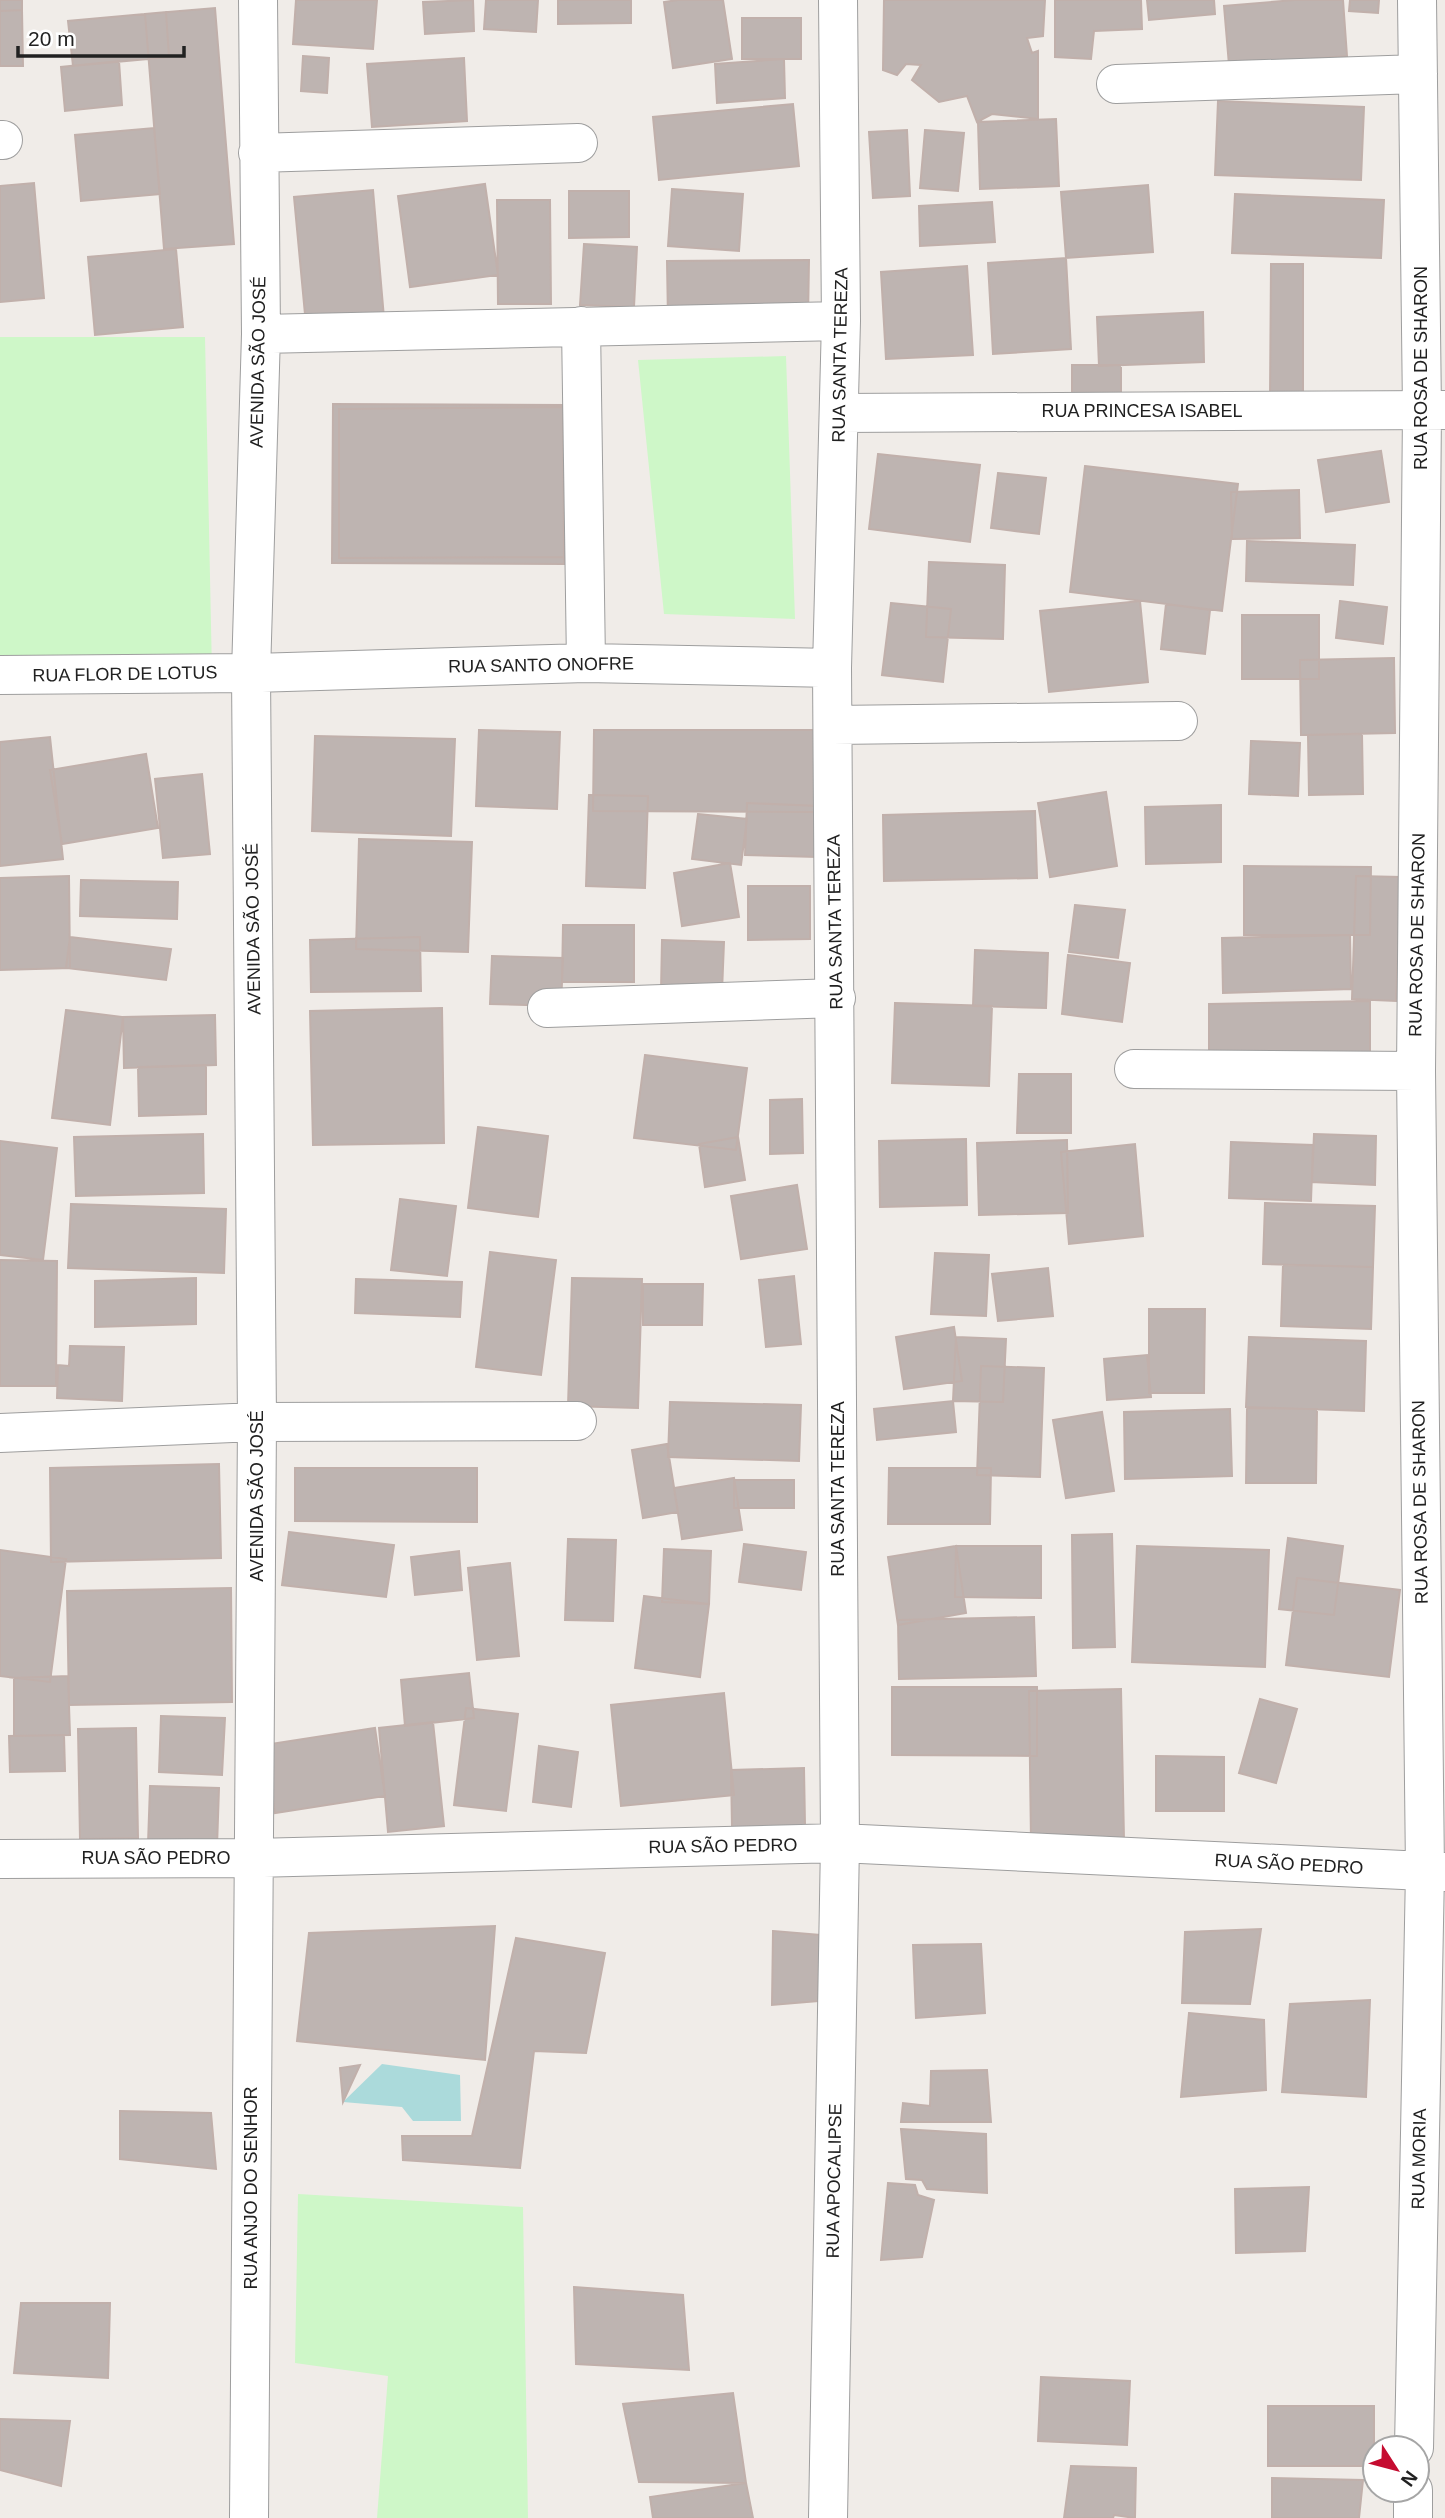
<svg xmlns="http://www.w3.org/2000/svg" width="1445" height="2518" viewBox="0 0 1445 2518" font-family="Helvetica,sans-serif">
  <rect width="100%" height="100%" fill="#f0ece8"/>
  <path fill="#cef7c8" d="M0 337H205L212 673 0 668Z
    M786 356 795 619 664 614 638 360Z
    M298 2194 523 2207 528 2518H377L388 2376 295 2363Z"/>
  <path fill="#abdadb" d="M382 2064 460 2075 461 2121H413L402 2107 343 2102Z"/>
  <path fill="#beb4b1" stroke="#c1b0ab" stroke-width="2" d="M0 0H22V10L0 11Z
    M296 0H377L373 49 293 44Z
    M473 0 474 31 425 34 423 2Z
    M486 0H538L536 32 484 29Z
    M558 0H631V23L558 24Z
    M678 0H723L732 59 673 68 664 2Z
    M884 0H1045L1043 36 1027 38 1032 53 1038 51V119L992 114 977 122 967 96 939 102 912 80 921 65 906 64 897 75 883 70Z
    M1055 0H1141L1142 29 1094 31 1091 59 1055 57Z
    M1147 0H1214L1215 14 1149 20Z
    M1294 0H1343L1347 56 1229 65 1224 6Z
    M1350 0H1379L1378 13 1349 11Z
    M215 8 234 244 164 249 145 14Z
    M22 10 23 66H0V11Z
    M166 12 169 57 73 66 68 21Z
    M742 18H801V59H742Z
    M303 56 329 58 327 93 301 91Z
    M464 58 467 121 372 127 367 64Z
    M784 59 785 98 717 103 715 64Z
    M119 61 122 105 65 111 61 67Z
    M1218 101 1364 107 1361 180 1215 175Z
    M793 104 799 166 659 180 653 117Z
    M1056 119 1059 186 980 189 978 122Z
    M154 128 160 194 81 201 75 135Z
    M907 130 910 196 873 198 869 132Z
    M925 130 964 133 958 191 920 188Z
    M34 183 44 298 0 302V186Z
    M485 184 498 275 410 287 398 196Z
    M1148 185 1153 252 1066 258 1061 192Z
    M672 189 743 194 739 251 668 246Z
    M373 190 384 318 306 325 294 197Z
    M569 191H629V237L569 238Z
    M1235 194 1384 200 1381 258 1232 253Z
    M497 200H550L551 304H498Z
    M992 202 995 242 920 246 919 206Z
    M584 244 637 247 634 307 580 305Z
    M176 249 183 327 95 335 88 257Z
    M1066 258 1071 349 993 354 988 263Z
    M809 260 808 319 668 320 667 261Z
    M1271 264H1303V398H1270Z
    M967 266 973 355 886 359 881 272Z
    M1203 312 1204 362 1099 366 1097 317Z
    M1072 365H1121V398H1072Z
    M333 404 566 405 564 564 332 563Z
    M563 407 564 557 339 558V409Z
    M1381 451 1389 502 1326 512 1318 460Z
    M878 454 980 465 970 542 869 529Z
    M1085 466 1238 484 1222 611 1070 592Z
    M998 473 1046 478 1039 534 991 528Z
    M1299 490 1300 538 1232 539 1231 492Z
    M1247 541 1355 545 1353 585 1246 581Z
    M929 562 1005 565 1003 639 926 637Z
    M1140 601 1148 682 1049 692 1040 611Z
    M1340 601 1387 607 1383 644 1336 638Z
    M891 603 951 609 943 682 882 675Z
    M1166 604 1210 610 1205 654 1161 649Z
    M1242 615H1319V679H1242Z
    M1394 658 1395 733 1301 735 1300 660Z
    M479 730 560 732 557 809 476 806Z
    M594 730H815V812L593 811Z
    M1362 734 1363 794 1309 795 1308 735Z
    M315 736 455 739 451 836 312 831Z
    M50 737 63 859 0 866V742Z
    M1251 741 1300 743 1298 796 1249 794Z
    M146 754 158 828 62 844 50 770Z
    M202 774 210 854 163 858 155 779Z
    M1106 792 1117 866 1050 877 1038 803Z
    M589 795 648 796 645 888 586 886Z
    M747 803 819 806 817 857 745 855Z
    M1221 805V862L1146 864 1145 807Z
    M1035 811 1037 878 884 881 883 815Z
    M698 814 747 819 741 865 692 859Z
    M359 839 472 842 468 952 356 949Z
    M730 863 739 917 682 926 674 873Z
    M1244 866 1371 867 1370 935H1244Z
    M69 876 70 968 0 970V878Z
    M1356 876 1401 877 1396 1001 1352 999Z
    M81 880 178 882 177 919 80 916Z
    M748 886H810V939L748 940Z
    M1075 905 1125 910 1118 958 1069 952Z
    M563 925H634V982H562Z
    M1350 935 1351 989 1223 993 1222 938Z
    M70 937 171 949 166 980 66 968Z
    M420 937 421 991 311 992 310 940Z
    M662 940 724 942 722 992 661 991Z
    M975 950 1048 953 1046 1008 973 1006Z
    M1068 955 1130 963 1122 1022 1062 1014Z
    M492 956 563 958 561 1006 490 1004Z
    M1370 1001V1065L1209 1068V1004Z
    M895 1003 992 1006 989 1086 892 1083Z
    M442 1008 444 1143 313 1145 310 1011Z
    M66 1010 123 1017 110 1125 52 1118Z
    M215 1015 216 1065 124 1068 123 1017Z
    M645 1055 747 1068 736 1150 634 1138Z
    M206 1065V1114L139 1116 138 1067Z
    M1019 1074H1071V1133H1017Z
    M802 1099 803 1153 770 1154V1100Z
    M478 1127 548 1136 538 1217 468 1208Z
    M203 1134 204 1193 76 1196 74 1137Z
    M1314 1134 1376 1136 1375 1185 1312 1182Z
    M738 1137 745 1180 705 1187 699 1144Z
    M966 1139 967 1205 880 1207 879 1141Z
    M1067 1140 1068 1213 979 1215 977 1143Z
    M0 1141 57 1148 43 1260 0 1255Z
    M1231 1142 1313 1145 1311 1201 1229 1198Z
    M1135 1144 1143 1236 1069 1244 1061 1152Z
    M797 1185 807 1249 741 1259 731 1196Z
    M400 1199 456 1206 447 1276 391 1270Z
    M1265 1203 1375 1206 1373 1267 1263 1264Z
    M71 1204 226 1209 224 1273 68 1268Z
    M490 1252 556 1260 541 1375 476 1367Z
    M935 1253 989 1255 986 1316 931 1314Z
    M0 1260 57 1261 56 1386H0Z
    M1283 1265 1373 1267 1371 1329 1281 1326Z
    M1048 1268 1053 1316 998 1321 992 1274Z
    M794 1276 801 1344 766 1347 759 1280Z
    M196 1278V1324L95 1327V1281Z
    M572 1278 642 1279 638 1408 568 1406Z
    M356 1279 462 1282 460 1317 355 1313Z
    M643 1284H703L702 1325H643Z
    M1149 1309H1205L1204 1393H1149Z
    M954 1327 962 1381 904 1389 896 1337Z
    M956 1337 1006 1339 1003 1402 953 1401Z
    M1249 1337 1366 1341 1364 1411 1246 1407Z
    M70 1346 124 1347 122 1401 57 1398 58 1365 69 1366Z
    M1147 1355 1151 1397 1107 1400 1104 1359Z
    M981 1366 1044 1368 1040 1477 977 1475Z
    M953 1401 956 1432 877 1440 874 1409Z
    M670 1402 801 1405 799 1461 668 1457Z
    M1247 1408 1317 1409 1316 1483H1246Z
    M1230 1409 1232 1476 1125 1479 1124 1412Z
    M1102 1412 1114 1491 1066 1498 1053 1420Z
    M667 1444 678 1512 643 1518 632 1450Z
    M219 1464 221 1558 51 1562 50 1468Z
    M295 1468H477V1522L295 1521Z
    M889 1468H991L990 1524H888Z
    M734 1478 742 1530 682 1539 674 1488Z
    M734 1480H794V1508H734Z
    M289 1532 394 1545 386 1597 282 1585Z
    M1112 1534 1115 1647 1073 1648 1072 1535Z
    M1288 1538 1343 1546 1334 1615 1279 1609Z
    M568 1539 616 1540 613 1621 565 1620Z
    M744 1544 806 1552 801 1590 739 1582Z
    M956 1546 966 1613 898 1625 888 1557Z
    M956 1546H1041V1598L955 1597Z
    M1137 1546 1269 1550 1265 1667 1132 1662Z
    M664 1549 711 1551 709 1604 662 1602Z
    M0 1550 66 1559 50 1682 0 1676Z
    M459 1551 462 1590 415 1595 411 1557Z
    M510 1563 519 1656 477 1660 468 1568Z
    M1297 1578 1400 1590 1389 1677 1286 1665Z
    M231 1588 232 1702 69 1705 67 1591Z
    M644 1596 709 1604 700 1677 635 1668Z
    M1034 1617 1036 1676 899 1679 898 1620Z
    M469 1673 474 1718 405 1726 401 1680Z
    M68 1676 70 1735 14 1736V1678Z
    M892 1687H1037V1756L892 1755Z
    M1121 1689 1124 1840 1031 1841 1029 1691Z
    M724 1693 734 1795 621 1806 611 1705Z
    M1260 1699 1297 1709 1276 1783 1239 1773Z
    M466 1708 518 1714 506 1811 454 1805Z
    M161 1716 225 1718 222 1775 159 1772Z
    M433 1722 444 1826 388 1832 379 1728Z
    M136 1728 138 1838 80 1839 78 1729Z
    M375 1728 385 1796 275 1813 264 1745Z
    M64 1735 65 1771 10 1772 9 1736Z
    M539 1746 578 1752 571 1807 533 1802Z
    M1156 1756 1224 1757V1811H1156Z
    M804 1768 805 1826 732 1827 731 1770Z
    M150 1786 219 1788 217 1847 148 1844Z
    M495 1926 485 2060 297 2041 309 1933Z
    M1261 1929 1250 2004 1182 2003 1185 1932Z
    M773 1931 820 1935 818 2001 772 2005Z
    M516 1938 605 1953 586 2053 534 2051 520 2168 403 2160 402 2136H472Z
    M981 1944 985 2013 916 2018 913 1945Z
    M1370 2000 1366 2097 1282 2092 1290 2004Z
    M1189 2013 1264 2020 1266 2090 1181 2097Z
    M360 2065 343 2102 340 2068Z
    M987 2070 991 2122H901L903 2103 930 2106 931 2071Z
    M120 2111 211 2113 216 2169 120 2159Z
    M901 2129 986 2134 987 2193 927 2189 922 2180 906 2179Z
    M888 2183 915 2185 918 2195 934 2200 922 2257 881 2260Z
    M1309 2187 1305 2251 1236 2253 1235 2189Z
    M574 2287 683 2295 689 2370 576 2364Z
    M21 2303H110L108 2378 14 2373Z
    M1041 2377 1130 2381 1127 2445 1038 2441Z
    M733 2393 746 2483 639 2482 623 2404Z
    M1268 2406H1374V2466H1268Z
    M0 2419 70 2421 61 2486 0 2470Z
    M1071 2466 1136 2468 1135 2518 1114 2515 1113 2518H1064Z
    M1272 2478 1363 2480 1359 2518H1272Z
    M746 2483 753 2518H653L650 2497Z"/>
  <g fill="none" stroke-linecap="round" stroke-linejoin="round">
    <g stroke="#9e9e9e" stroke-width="40">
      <path id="minor" d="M1116 84 1418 74
        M0 140H3
        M258 153 578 143
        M581 326 586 663
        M261 334 841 321
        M840 413 1445 410
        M0 675 251 673 586 663 832 668
        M833 725 1178 721
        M547 1008 836 998
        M1134 1069 1416 1071
        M0 1433 257 1422 577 1421
        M0 1859 254 1858 840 1843 1445 1872
        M1414 2448 1425 1871 1416 1071 1422 410 1417 0
        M249 2518 257 1422 251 673 261 334 258 0
        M828 2518 840 1843 832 668 841 321 838 0
        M1413 2518V2490"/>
    </g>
    <use href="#minor" stroke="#fff" stroke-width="38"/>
  </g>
  <g text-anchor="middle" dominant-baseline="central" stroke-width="6" stroke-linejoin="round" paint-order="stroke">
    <g font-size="18" fill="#212121" stroke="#fff">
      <text transform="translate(840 355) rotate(-89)">RUA SANTA TEREZA</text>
      <text transform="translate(258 362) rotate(-89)">AVENIDA SÃO JOSÉ</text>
      <text transform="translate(1421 368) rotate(-90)">RUA ROSA DE SHARON</text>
      <text x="1142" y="411">RUA PRINCESA ISABEL</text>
      <text transform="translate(541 665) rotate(-1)">RUA SANTO ONOFRE</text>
      <text transform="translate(125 674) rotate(-1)">RUA FLOR DE LOTUS</text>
      <text transform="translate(835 922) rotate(-91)">RUA SANTA TEREZA</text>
      <text transform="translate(253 929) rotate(-91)">AVENIDA SÃO JOSÉ</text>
      <text transform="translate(1417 935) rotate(-89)">RUA ROSA DE SHARON</text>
      <text transform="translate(838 1489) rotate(-90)">RUA SANTA TEREZA</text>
      <text transform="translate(257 1496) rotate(-90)">AVENIDA SÃO JOSÉ</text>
      <text transform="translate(1420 1502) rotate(-91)">RUA ROSA DE SHARON</text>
      <text transform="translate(723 1846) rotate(-1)">RUA SÃO PEDRO</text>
      <text x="156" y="1858">RUA SÃO PEDRO</text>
      <text transform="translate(1289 1864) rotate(3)">RUA SÃO PEDRO</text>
      <text transform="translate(1419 2159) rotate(-89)">RUA MORIA</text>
      <text transform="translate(834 2181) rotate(-89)">RUA APOCALIPSE</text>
      <text transform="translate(251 2188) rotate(-90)">RUA ANJO DO SENHOR</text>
    </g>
  </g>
  <g transform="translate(1396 2469) rotate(126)"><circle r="33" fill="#ffffff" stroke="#a6a6a6" stroke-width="2"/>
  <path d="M0-5L12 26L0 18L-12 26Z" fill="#c50c30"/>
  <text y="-10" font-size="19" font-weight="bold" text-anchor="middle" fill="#212121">N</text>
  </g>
  <path d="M18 46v10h166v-10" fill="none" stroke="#212121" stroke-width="3.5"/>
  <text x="28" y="46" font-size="21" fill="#212121" stroke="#ffffff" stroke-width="5" paint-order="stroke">20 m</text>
</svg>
